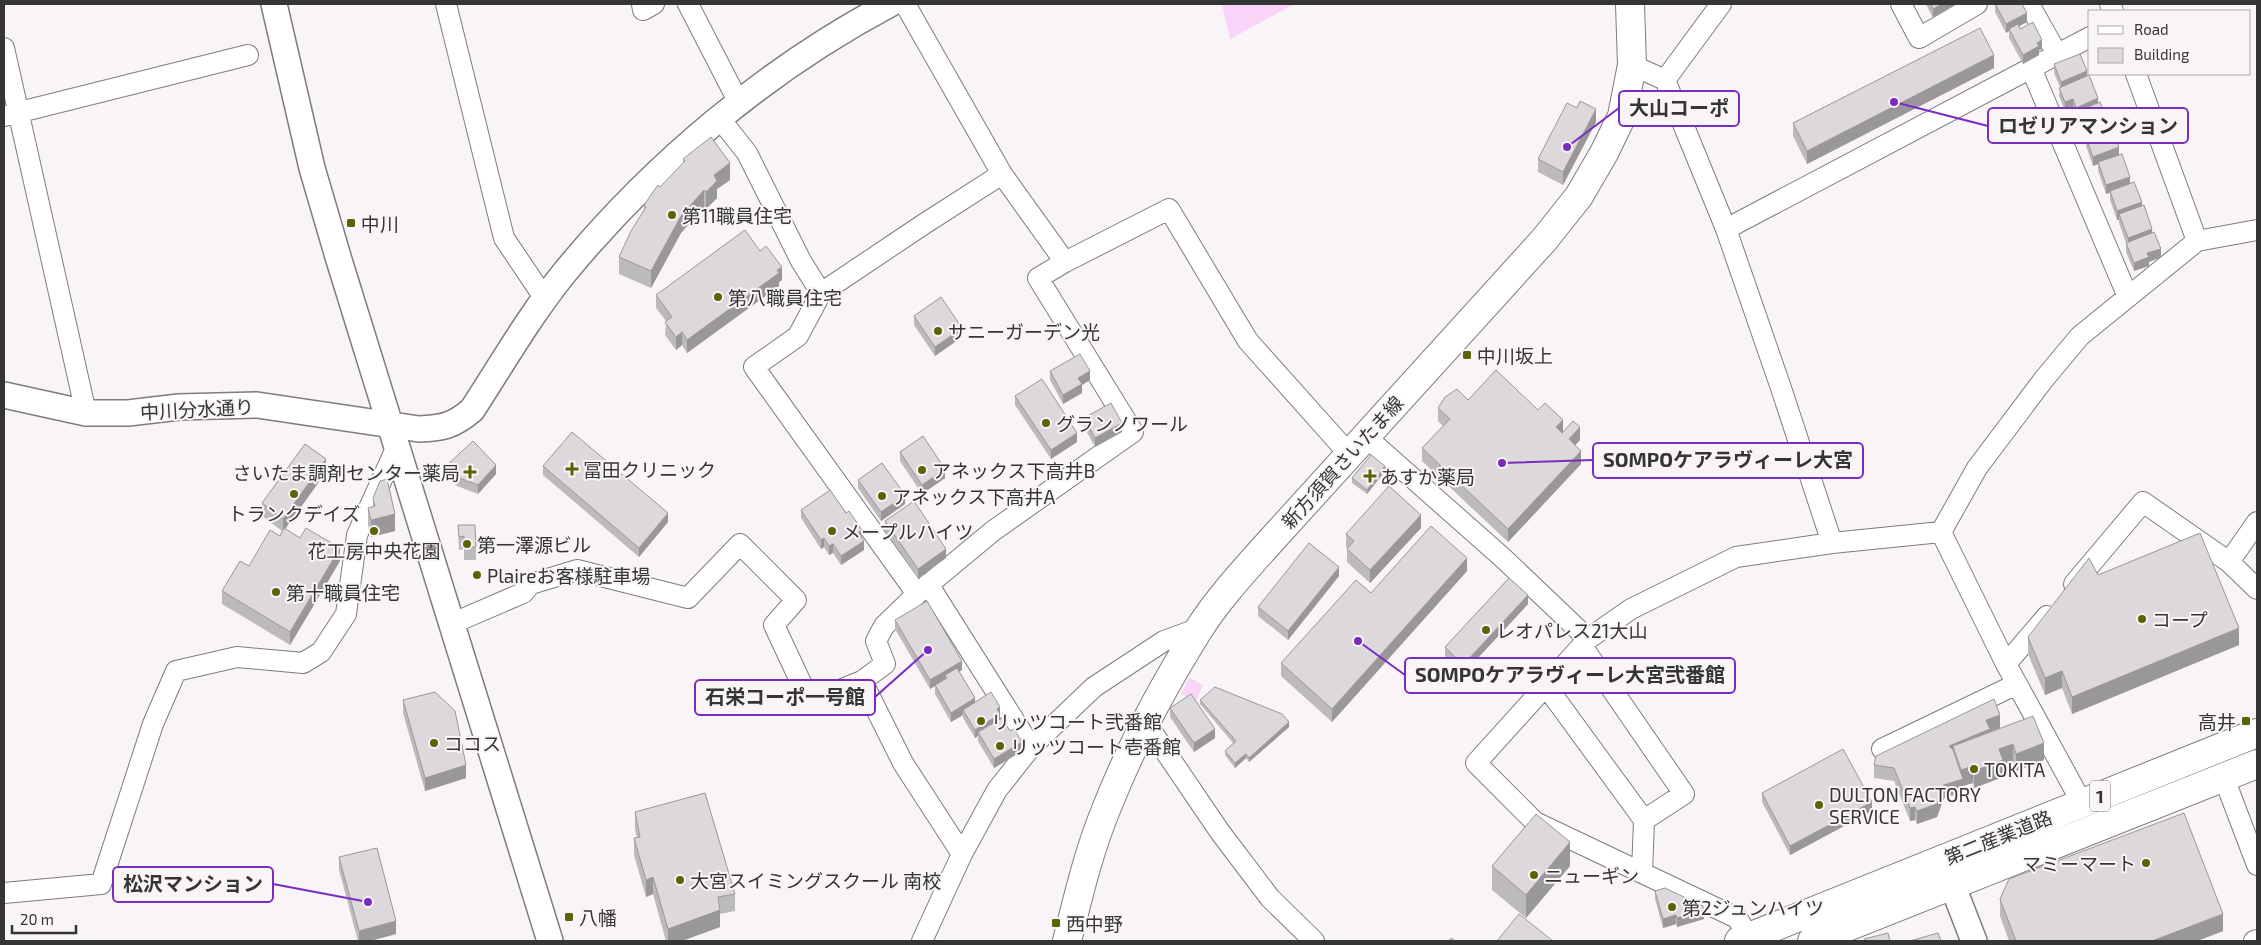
<svg xmlns="http://www.w3.org/2000/svg" width="2261" height="945" viewBox="0 0 2261 945" font-family="'Exo 2','Noto Sans JP',sans-serif">
  <rect width="100%" height="100%" fill="#f8f4f7"/>
  <path fill="#fad3f8" d="M1222 4H1294L1230 39Z
    M1189 678 1203 685 1196 701 1181 694Z"/>
  <g fill="none" stroke-linecap="round" stroke-linejoin="round">
    <g stroke="#7f7c7f" stroke-width="22">
      <path id="minor" d="M446 4 504 238 545 299
        M642 4 643 10 654 4
        M688 4 739 103
        M905 4 1002 174 1065 262
        M1901 4 1919 38 1977 4
        M2029 4 2057 54
        M2110 4 2113 11
        M4 48 86 413
        M1632 65 1665 80 1726 229 1781 388 1832 543
        M2031 68 2128 297
        M2136 74 2197 241
        M1665 80 1721 4
        M4 116 248 55
        M720 119 747 153 801 261 821 293 798 336 754 367 917 594 993 531 1133 432 1038 278 1065 262 1169 209 1248 341 1349 454
        M1726 229 2090 37
        M821 293 924 224 1002 174
        M1365 436 1503 558 1588 639 1631 609 1736 557 1832 543 1941 532
        M1941 532 1977 468 2044 379 2080 336 2197 241 2257 230
        M1941 532 2006 664 2082 803
        M2229 562 2257 522
        M928 584 1031 747
        M2074 584 2143 502 2229 562 2257 589
        M451 624 523 593 531 584 577 570 688 598 740 544 796 600 774 625 810 702 862 681 885 664 876 641 884 626 917 594
        M1588 639 1476 763 1535 822 1737 918 1749 937
        M2006 664 2047 616
        M862 681 903 763 962 854
        M1546 686 1644 820 1684 794 1582 646
        M1146 723 1220 832 1270 898 1314 941
        M1882 749 2017 684
        M2224 778 2257 865
        M1642 873 1644 820
        M4 893 101 884 153 724 176 671 237 657 303 663 321 652 346 614 357 535 397 446
        M922 941 962 854 997 790 1031 747 1094 687 1164 641 1200 628
        M2254 941 2257 940"/>
    </g>
    <g stroke="#7f7c7f" stroke-width="28">
      <path id="tertiary" d="M274 4 312 168 339 260 550 941
        M4 395 86 413H128L179 407 257 405 419 429C443 428 453 426 472 410 502 364 530 315 565 272 654 164 766 70 890 4
        M1945 866 1974 941"/>
    </g>
    <g stroke="#7f7c7f" stroke-width="30">
      <path id="secondary" d="M1067 941C1078 897 1089 850 1107 807 1131 746 1164 685 1199 629 1218 599 1244 571 1268 544L1544 240 1579 196 1604 153 1622 116 1632 65 1630 4"/>
    </g>
    <g stroke="#7f7c7f" stroke-width="30">
      <path id="primary" d="M1739 941 2257 733
        M1812 941 2257 764"/>
    </g>
    <use href="#minor" stroke="#fff" stroke-width="20"/>
    <use href="#tertiary" stroke="#fff" stroke-width="25"/>
    <use href="#secondary" stroke="#fff" stroke-width="28"/>
    <use href="#primary" stroke="#fff" stroke-width="28"/>
  </g>
  <path fill="#bdbabd" d="M1926 4H1955V5L1933 18Z
    M1995 4 2027 22 2019 26 2020 29 2042 49 2039 50V55L2023 64 2009 38V31L2006 33 1995 12Z
    M2054 64 2087 76 2130 184 2142 206 2152 233 2161 257 2149 262V266L2134 271 2126 252V243L2119 223V220H2117L2110 200V193L2106 194 2098 171V164L2093 166 2086 146V142L2084 143 2075 121V114L2073 108 2065 111 2059 96 2060 87 2054 73Z
    M1994 68 1807 164 1793 136V123Z
    M1577 108 1596 122 1563 185 1538 172V159Z
    M683 159 730 180 717 189V198L706 209 704 207 681 233 651 288 619 274V257L644 211V205L683 163Z
    M782 280 779 282V286L687 353 682 345 676 350 665 335 666 321 656 308V295Z
    M914 316 962 337 935 356 914 325Z
    M1050 371 1090 380 1082 385V393L1063 404 1050 380Z
    M1015 396 1077 442 1051 459 1015 405Z
    M1468 400 1538 410 1563 431 1580 440 1575 445 1581 464 1508 542 1422 461V448L1443 426 1438 421V408Z
    M1084 418 1122 432 1095 447 1084 427Z
    M900 452 945 478 922 494 900 461Z
    M447 465 496 474 478 494 457 486 447 474Z
    M543 466 668 522 639 557 543 475Z
    M1385 471 1367 494 1352 483V478Z
    M326 472 285 529 340 561 290 645 222 604V591L280 536 282 531 262 516V503Z
    M858 480 905 504 881 521 858 488Z
    M373 498 395 531 371 537 368 525V508L373 507Z
    M801 510 862 538 864 550 841 565 833 553 829 555 824 547 821 549 801 518Z
    M885 521 946 558 918 578 885 530Z
    M458 525 476 547V560H464V549L459 550Z
    M1421 528 1370 583 1347 562V549L1348 548 1346 547V534Z
    M1467 571 1332 722 1281 676V663L1371 593Z
    M2098 575 2239 645 2072 714 2062 688 2045 695 2028 654V637Z
    M1339 576 1288 640 1258 616V607Z
    M1528 604 1463 674 1445 656V647Z
    M895 620 962 670 959 672 975 702 1000 716V720L1022 751 994 768 978 741V736L975 738 963 718V715L951 722 935 694V686L930 689 895 629Z
    M403 700 466 778 425 791 403 713Z
    M1200 700 1289 727 1249 762 1246 758 1235 768 1225 755V751L1233 743 1200 704Z
    M1170 708 1215 738 1194 752 1170 717Z
    M2000 728 2044 760 2016 771 2013 761 2003 764V777L1974 788 1973 783 1963 786V792L1944 798 1937 817 1917 824 1915 820 1910 821 1894 781 1874 778V765Z
    M1762 793 1872 811 1790 855 1762 802Z
    M635 812 735 894V911L720 914V927L682 941H666L653 894 646 897 634 855V838H637L635 829Z
    M339 857 396 934 370 941H358L339 870Z
    M1492 866H1570L1526 918 1492 890Z
    M1655 891 1704 919 1677 927 1676 924 1663 928 1655 899Z
    M2000 899 2223 931 2197 941H2009L2000 916Z"/>
  <path fill="#9a979a" d="M1942 4H1955V5L1933 18V9Z
    M2027 13V22L2010 31 2009 29V31L2006 33V24Z
    M2042 40V49L2039 50V55L2023 64V55L2037 43Z
    M1994 55V68L1807 164V151Z
    M2087 71V80L2061 91V82Z
    M2098 98V107L2076 115V108Z
    M2073 99V108L2065 111V102Z
    M1596 109V122L1563 185V172Z
    M2109 124V133L2086 137V142L2084 143V134Z
    M2119 147V156L2098 162V164L2093 166V157Z
    M730 163V180L717 189V198L706 209V192L714 175Z
    M2130 177V185L2106 194V185Z
    M704 190V207L681 233 651 288V271L681 216Z
    M2142 202V211L2119 214V220H2117V211Z
    M2152 229V238L2128 247V238Z
    M2161 249V257L2149 262V266L2134 271V263L2147 253Z
    M782 267V280L779 282V286L687 353V340Z
    M962 328V337L935 356V347Z
    M682 332V345L676 350V337Z
    M1090 371V380L1082 385V393L1063 404V395L1078 378Z
    M1563 420V433L1556 440V427Z
    M1122 423V432L1095 447V438Z
    M1580 427V440L1569 452V439Z
    M1077 433V442L1051 459V450Z
    M1581 451V464L1508 542V529Z
    M326 459V472L283 532V519Z
    M496 465V474L478 494V485Z
    M1385 466V471L1367 494V490Z
    M945 469V478L922 494V485Z
    M905 495V504L881 521V512Z
    M668 513V522L639 557V548Z
    M395 514V531L371 537V520Z
    M1421 515V528L1370 583V570Z
    M862 530V539L858 533Z
    M824 538V547L821 549V540Z
    M864 541V550L841 565V556Z
    M833 544V553L829 555V546Z
    M340 548V561L290 645V632Z
    M946 549V558L918 578V569Z
    M1467 558V571L1332 722V709Z
    M1339 567V576L1288 640V631Z
    M1528 595V604L1463 674V665Z
    M2239 628V645L2072 714V697Z
    M962 661V670L947 679 945 675V680L930 689V680Z
    M2062 671V688L2045 695V678Z
    M975 698V707L963 710V715L951 722V713Z
    M1000 707V723L978 732V736L975 738V730L997 709Z
    M2000 715V728L1953 746V757L1949 746 1986 720Z
    M1289 722V727L1249 762V758Z
    M1215 729V738L1194 752V743Z
    M1022 742V751L994 768V759Z
    M2044 743V760L2016 771V754Z
    M2013 744V761L2003 764V777L1974 788V771L1999 749Z
    M1246 754V758L1235 768V763Z
    M466 765V778L425 791V778Z
    M1973 766V783L1963 786V792L1944 798 1937 817 1917 824V811L1944 785 1961 779V770Z
    M1872 802V811L1790 855V846Z
    M1915 807V820L1910 821V808Z
    M1570 842V866L1526 918V895Z
    M653 877V894L646 897V880Z
    M720 910V927L682 941H668V929Z
    M1704 910V919L1677 927V918Z
    M2223 914V931L2197 941H2152Z
    M1676 915V924L1663 928V919Z
    M396 921V934L370 941H359V931Z"/>
  <path fill="#dcd8dc" stroke="#9a979a" d="M1931 4H1942L1933 9Z
    M1995 4H2022L2027 13 2006 24Z
    M2033 22 2042 40 2037 43 2039 46 2023 55 2009 29 2018 24 2020 29Z
    M1980 28 1994 55 1807 151 1793 123Z
    M2080 54 2087 71 2061 82 2054 64Z
    M2089 75 2098 98 2076 108 2073 99 2065 102 2059 88Z
    M1580 101 1596 109 1563 172 1538 159 1567 103 1577 108Z
    M2100 102 2109 124 2084 134 2075 112Z
    M2112 127 2119 147 2093 157 2086 137Z
    M711 137 730 163 714 175 717 181 706 192 704 190 681 216 651 271 619 257 631 231 646 207 644 205 658 185 660 187 685 161 683 159Z
    M2122 154 2130 177 2106 185 2098 162Z
    M2134 182 2142 202 2117 211 2110 191Z
    M2144 205 2152 229 2128 238 2119 214Z
    M745 230 760 251 766 246 782 267 777 270 779 273 687 340 682 332 676 337 665 322 672 317 656 295Z
    M2154 232 2161 249 2147 253 2149 257 2134 263 2126 243Z
    M941 297 962 328 935 347 914 316Z
    M1080 354 1090 371 1078 378 1082 384 1063 395 1050 371Z
    M1496 370 1538 410 1545 403 1563 420 1556 427 1562 433 1573 421 1580 427 1569 439 1581 451 1508 529 1422 448 1450 419 1438 408 1445 397 1457 389 1468 400Z
    M1042 379 1077 433 1051 450 1015 396Z
    M1111 403 1122 423 1095 438 1084 418Z
    M572 432 668 513 639 548 543 466Z
    M923 436 945 469 922 485 900 452Z
    M473 441 496 465 478 485 457 477 447 465Z
    M305 444 326 459 283 519 262 503Z
    M1371 455 1385 466 1367 490 1352 478Z
    M882 463 905 495 881 512 858 480Z
    M387 479 395 514 371 520 368 508 375 506 373 498 380 481Z
    M1389 486 1421 515 1370 570 1347 549 1354 541 1346 534Z
    M830 490 846 513 849 511 862 530 858 533 864 541 841 556 833 544 829 546 824 538 821 540 801 510Z
    M914 501 946 549 918 569 885 521Z
    M458 525H475L476 547H464V536L459 537Z
    M1431 526 1467 558 1332 709 1281 663 1356 580 1371 593Z
    M284 528 300 538 306 528 340 548 290 632 222 591 240 561 249 566 270 530 280 536Z
    M2200 533 2239 628 2072 697 2062 671 2045 678 2028 637 2089 558 2098 575Z
    M1309 543 1339 567 1288 631 1258 607Z
    M1509 578 1528 595 1463 665 1445 647Z
    M927 601 962 661 930 680 895 620Z
    M957 668 975 698 951 713 935 685 947 678 945 675Z
    M1215 687 1282 714 1289 722 1249 758 1246 754 1235 763 1225 751 1236 741 1200 700Z
    M435 692 455 711 466 765 425 778 403 700Z
    M991 692 1000 707 997 709 1000 714 975 730 963 710Z
    M1191 694 1215 729 1194 743 1170 708Z
    M1994 699 2000 715 1986 720 1990 729 1949 746 1953 750 1963 779 1944 785 1937 804 1917 811 1915 807 1910 808 1894 768 1874 765 1876 756Z
    M2033 716 2044 743 2016 754 2013 744 1999 749 2003 760 1974 771 1973 766 1961 770 1953 746Z
    M1002 718 1010 731 1014 729 1022 742 994 759 978 732Z
    M1843 749 1872 802 1790 846 1762 793Z
    M705 793 735 894 718 897 720 910 668 929 653 877 646 880 634 838 640 837 635 812Z
    M2184 813 2223 914 2152 941H2016L2000 899 2009 879Z
    M1536 814 1570 842 1526 895 1492 866Z
    M377 848 396 921 359 931 339 857Z
    M1665 888 1703 906 1704 910 1677 918 1676 915 1663 919 1655 891Z
    M1519 914 1553 941H1497Z
    M1888 933 1890 941H1865L1864 939Z
    M1938 933 1941 941H1910Z
    M1452 938 1454 941H1448Z"/>
  <g fill="#586406" stroke="#f8f4f7" stroke-width="2">
    <circle cx="672" cy="215" r="5"/>
    <rect x="346" y="218" width="10" height="10" rx="2.5"/>
    <circle cx="718" cy="297" r="5"/>
    <circle cx="938" cy="331" r="5"/>
    <rect x="1462" y="350" width="10" height="10" rx="2.5"/>
    <circle cx="1046" cy="423" r="5"/>
    <path d="M569.5 461.5h5v5h5v5h-5v5h-5v-5h-5v-5h5z"/>
    <circle cx="922" cy="470" r="5"/>
    <path d="M467.5 464.5h5v5h5v5h-5v5h-5v-5h-5v-5h5z"/>
    <path d="M1367.5 468.5h5v5h5v5h-5v5h-5v-5h-5v-5h5z"/>
    <circle cx="294" cy="494" r="5"/>
    <circle cx="882" cy="496" r="5"/>
    <circle cx="374" cy="531" r="5"/>
    <circle cx="832" cy="531" r="5"/>
    <circle cx="467" cy="544" r="5"/>
    <circle cx="477" cy="575" r="5"/>
    <circle cx="276" cy="592" r="5"/>
    <circle cx="2142" cy="619" r="5"/>
    <circle cx="1486" cy="630" r="5"/>
    <circle cx="981" cy="721" r="5"/>
    <rect x="2241" y="716" width="10" height="10" rx="2.5"/>
    <circle cx="434" cy="743" r="5"/>
    <circle cx="1000" cy="746" r="5"/>
    <circle cx="1974" cy="769" r="5"/>
    <circle cx="1819" cy="805" r="5"/>
    <circle cx="2146" cy="863" r="5"/>
    <circle cx="1534" cy="875" r="5"/>
    <circle cx="680" cy="880" r="5"/>
    <circle cx="1672" cy="907" r="5"/>
    <rect x="564" y="912" width="10" height="10" rx="2.5"/>
    <rect x="1051" y="918" width="10" height="10" rx="2.5"/>
  </g>
  <g text-anchor="middle" dominant-baseline="central" stroke-width="4" stroke-linejoin="round" paint-order="stroke">
    <rect fill="#f8f4f7" stroke="#706e70" stroke-width="1" x="2090" y="780.5" width="20" height="31" rx="4"/>
    <g font-size="18" font-weight="bold" fill="#363536">
      <text x="2100" y="796">1</text>
    </g>
    <g font-size="19" fill="#363536" stroke="#f8f4f7" text-anchor="start">
      <text x="682" y="215">第11職員住宅</text>
      <text x="361" y="223">中川</text>
      <text x="728" y="297">第八職員住宅</text>
      <text x="948" y="331">サニーガーデン光</text>
      <text x="1477" y="355">中川坂上</text>
      <text x="1056" y="423">グランノワール</text>
      <text x="583" y="469">冨田クリニック</text>
      <text x="932" y="470">アネックス下高井B</text>
      <text x="460" y="472" text-anchor="end">さいたま調剤センター薬局</text>
      <text x="1380" y="476">あすか薬局</text>
      <text x="892" y="496">アネックス下高井A</text>
      <text x="294" y="513" text-anchor="middle">トランクデイズ</text>
      <text x="842" y="531">メープルハイツ</text>
      <text x="477" y="544">第一澤源ビル</text>
      <text x="374" y="550" text-anchor="middle">花工房中央花園</text>
      <text x="487" y="575">Plaireお客様駐車場</text>
      <text x="286" y="592">第十職員住宅</text>
      <text x="2152" y="619">コープ</text>
      <text x="1496" y="630">レオパレス21大山</text>
      <text x="991" y="721">リッツコート弐番館</text>
      <text x="2236" y="721" text-anchor="end">高井</text>
      <text x="444" y="743">ココス</text>
      <text x="1010" y="746">リッツコート壱番館</text>
      <text x="1984" y="769">TOKITA</text>
      <text x="1829" y="794">DULTON FACTORY<tspan x="1829" dy="22">SERVICE</tspan></text>
      <text x="2136" y="863" text-anchor="end">マミーマート</text>
      <text x="1544" y="875">ニューギン</text>
      <text x="690" y="880">大宮スイミングスクール 南校</text>
      <text x="1682" y="907">第2ジュンハイツ</text>
      <text x="579" y="917">八幡</text>
      <text x="1066" y="923">西中野</text>
    </g>
    <g font-size="19" fill="#363536" stroke="#f8f4f7">
      <text transform="translate(197 409) rotate(-3)">中川分水通り</text>
      <text transform="translate(1342 462) rotate(-48)">新方須賀さいたま線</text>
      <text transform="translate(1998 837) rotate(-22)">第二産業道路</text>
    </g>
  </g>
  <path fill="none" stroke="#7b2cbf" stroke-width="2" d="M1567 147L1619 108M1894 102L1988 126M1502 463L1593 460M1358 641L1405 675M928 650L875 697M368 902L273 884"/>
  <g fill="#7b2cbf" stroke="#f8f4f7" stroke-width="2">
    <circle cx="1567" cy="147" r="5"/>
    <circle cx="1894" cy="102" r="5"/>
    <circle cx="1502" cy="463" r="5"/>
    <circle cx="1358" cy="641" r="5"/>
    <circle cx="928" cy="650" r="5"/>
    <circle cx="368" cy="902" r="5"/>
  </g>
  <g fill="#f8f4f7" stroke="#7b2cbf" stroke-width="2">
    <rect x="1619" y="91" width="120" height="35" rx="5"/>
    <rect x="1988" y="108" width="200" height="35" rx="5"/>
    <rect x="1593" y="443" width="270" height="35" rx="5"/>
    <rect x="1405" y="658" width="330" height="35" rx="5"/>
    <rect x="695" y="680" width="180" height="35" rx="5"/>
    <rect x="113" y="867" width="160" height="35" rx="5"/>
  </g>
  <g font-size="20" text-anchor="middle" font-weight="bold" fill="#363536">
    <text x="1679" y="115">大山コーポ</text>
    <text x="2088" y="133">ロゼリアマンション</text>
    <text x="1728" y="467">SOMPOケアラヴィーレ大宮</text>
    <text x="1570" y="682">SOMPOケアラヴィーレ大宮弐番館</text>
    <text x="785" y="704">石栄コーポ一号館</text>
    <text x="193" y="891">松沢マンション</text>
  </g>
  <rect width="2261" height="945" fill="none" stroke="#363536" stroke-width="10"/>
  <rect x="2088" y="10" width="162" height="65" fill="#f8f4f7" stroke="#aaa8aa"/>
  <rect x="2098" y="26" width="25" height="8" fill="#ffffff" stroke="#aaa8aa"/>
  <text x="2134" y="35" font-size="15" fill="#363536">Road</text>
  <rect x="2098" y="48" width="25" height="15" fill="#dcd8dc" stroke="#aaa8aa"/>
  <text x="2134" y="60" font-size="15" fill="#363536">Building</text>
  <path d="M12 925v8h64v-8" fill="none" stroke="#363536" stroke-width="2.5"/>
  <text x="20" y="925" font-size="15" fill="#363536" stroke="#f8f4f7" stroke-width="4" paint-order="stroke">20 m</text>
</svg>
